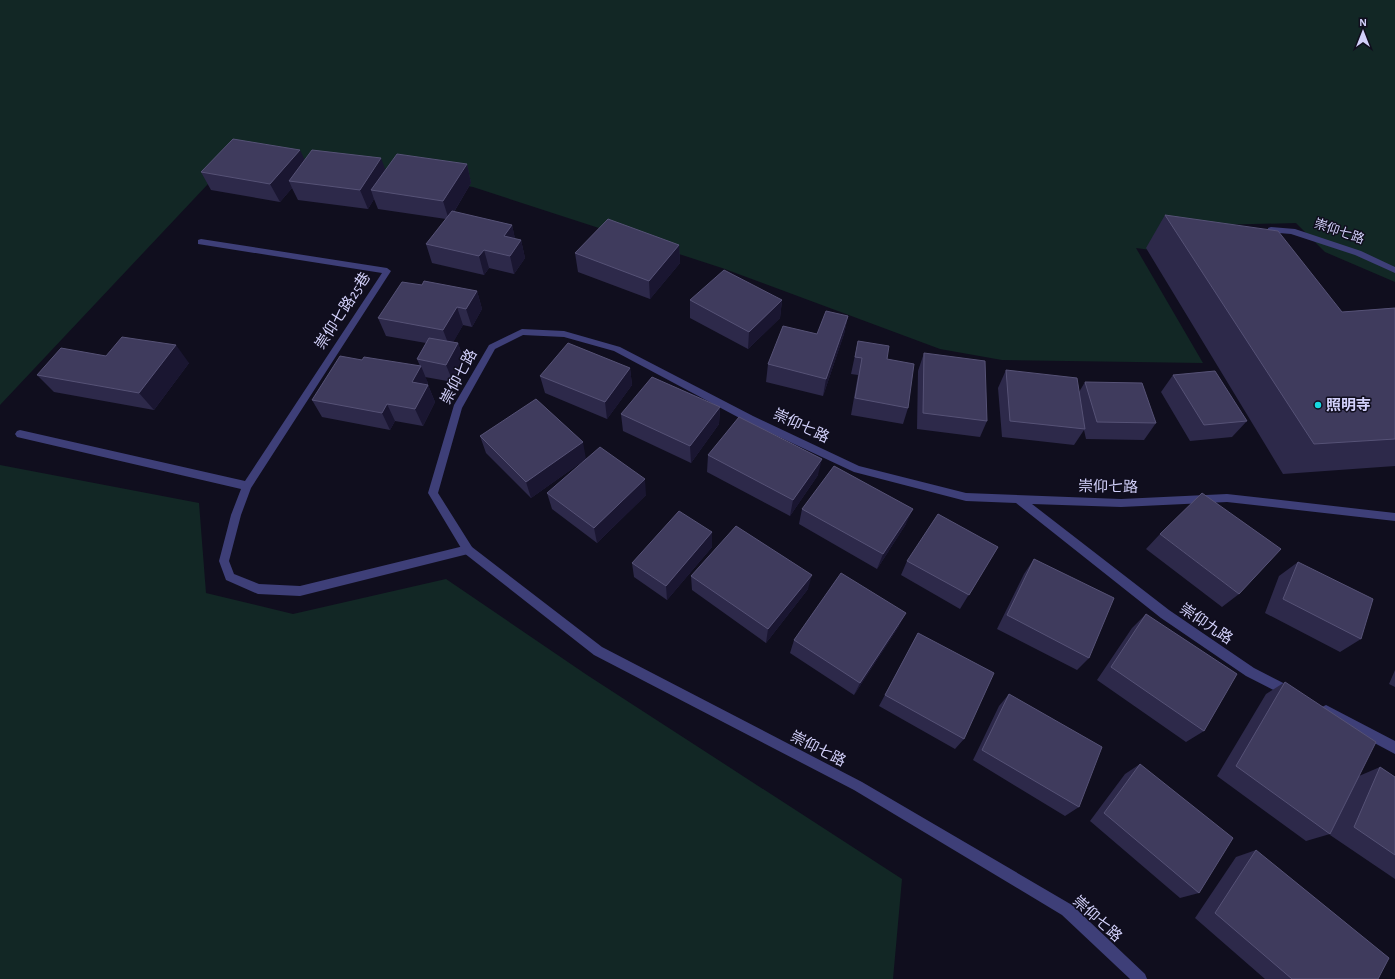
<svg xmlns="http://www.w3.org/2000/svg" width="1395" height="979" viewBox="0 0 1395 979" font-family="'Alegreya Sans','Noto Sans TC',sans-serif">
  <rect width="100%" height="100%" fill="#100e1e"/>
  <path fill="#122725" d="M0 0H1395V282L1325 252 1296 223 1215 225 1239 262 1136 248 1203 363 1002 360 940 349 722 268 473 187 240 150 0 405Z
    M0 465 199 503 206 593 293 614 446 579 587 675 902 879 893 979H0Z"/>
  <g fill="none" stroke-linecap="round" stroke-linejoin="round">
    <path fill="#3e3f78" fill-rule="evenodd" d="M201 239 387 268 391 271 251 488 241 515 229 561 234 574 259 584 300 586 468 545 472 547 473 550 472 553 300 596 258 594 226 580 219 561 231 515 241 489 17 437 15 434 17 431 20 430 245 481 382 273 198 244V240Z"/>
    <path fill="#3e3f78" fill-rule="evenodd" d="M1271 227 1295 229 1361 251 1395 267V273L1355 255 1291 234 1268 232V228Z
      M522 329 564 331 620 347 753 416 859 466 966 493 1121 499 1227 494 1395 513V521L1227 502 1121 507 1032 504 1169 610 1254 668 1295 689 1297 693 1295 697 1291 699 1246 676 1161 618 1016 503 966 501 854 472 747 422 614 351 564 337 523 335 495 349 462 408 438 493 472 547 602 647 862 782 1072 905 1145 974 1147 979H1130L1062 915 854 790 594 655 464 553 428 493 454 405 489 345Z
      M1326 705 1395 741V754L1322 715 1320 711 1322 707Z"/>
  </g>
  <path fill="#2d294a" d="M305 160 386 170 467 164 471 183 454 212 512 225 515 239 521 240 525 258 514 274 489 268 484 275 432 263 426 244 446 219 378 209 374 199 368 209 298 200 292 188 280 202 211 190 201 172Z
    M1165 215 1342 312 1395 308V466L1283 474 1146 248Z
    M679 245 680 263 650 299 578 272 575 253Z
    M422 285 477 291 482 309 472 327 463 325 453 342 458 343 464 361 453 382 425 377 428 383V385L435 402 423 426 395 421 390 430 322 417 312 400 362 360 420 366 417 359 426 343 386 336 378 318Z
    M690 300H782L780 318 748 349 690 318Z
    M848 316 844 334 823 396 766 382 768 364 817 334Z
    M858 341 887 359 908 408 903 424 851 415 858 375 851 374Z
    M924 353 987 421 980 437 917 429 918 371Z
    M106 356 189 363 154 410 54 392 37 375Z
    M630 368 632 385 607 419 545 393 540 376Z
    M1006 370 1079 392 1085 382 1156 423 1144 440 1086 439 1084 430 1074 445 1002 437 998 388Z
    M1173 375 1247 421 1232 437 1190 441 1161 392Z
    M720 407 719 424 691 463 623 431 621 414Z
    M480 436 586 459 531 498 486 453Z
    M708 455 818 475 790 516 707 472Z
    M547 493 646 495 597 543 552 509Z
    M802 509 906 524 877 569 799 524Z
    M712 532V547L667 600 634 577 632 563Z
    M1160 534 1239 594 1222 607 1146 549Z
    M998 547 960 609 901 575 907 561Z
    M1034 559 1089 658 1077 670 997 629 1024 574Z
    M1298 562 1361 639 1340 652 1265 613 1279 576Z
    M691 576 808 589 766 643 692 590Z
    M1146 614 1204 731 1186 742 1097 680 1132 628Z
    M899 626 854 695 790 653 794 640Z
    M918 633 964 739 955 749 879 706Z
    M1395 670V687L1389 684Z
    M1285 682 1359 776 1380 767 1395 777V879L1330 835 1339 814 1330 834 1306 841 1217 776 1266 694Z
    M1009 694 1079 807 1065 816 973 760 999 706Z
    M1140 764 1199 893 1180 898 1090 821 1125 774Z
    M1256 850 1378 979H1265L1195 918 1236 857Z"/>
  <path fill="#1a1631" d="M300 150 309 169 289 181 292 188 280 202 270 184Z
    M381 158 388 177 371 190 374 199 368 209 360 190Z
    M467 164 471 183 449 220 443 201Z
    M512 225 516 243 504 236Z
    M521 240 525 258 514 274 510 256Z
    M679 245 680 263 650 299 649 281Z
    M484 250 489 268 484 275 479 256Z
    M477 291 482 309 472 327 466 309Z
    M782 300 780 318 748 349 749 332Z
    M457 307 463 325 450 348 443 330Z
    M848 316 844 334 823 396 826 379Z
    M458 343 464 361 453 382 446 365Z
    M176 345 189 363 154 410 139 393Z
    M421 366 428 383 420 399 412 382Z
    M630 368 632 385 607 419 605 402Z
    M428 385 435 402 423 426 415 409Z
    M387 404 395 421 390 430 382 413Z
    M720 407 719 424 691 463 690 446Z
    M583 442 586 459 531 498 526 482Z
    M822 459 818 475 790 516 793 500Z
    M645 479 646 495 597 543 594 528Z
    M913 509 906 524 877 569 883 554Z
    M712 532V547L667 600 666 586Z
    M812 575 808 589 766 643 768 629Z
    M906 613 899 626 854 695 860 683Z"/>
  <path fill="#3f3b5d" stroke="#565276" d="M233 139 300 150 270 184 201 172Z
    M312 150 381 158 360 190 289 181Z
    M397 154 467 164 443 201 371 190Z
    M452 211 512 225 504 236 521 240 510 256 484 250 479 256 426 244Z
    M1165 215 1278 231 1342 312 1395 308V439L1314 444Z
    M608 219 679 245 649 281 575 253Z
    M724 270 782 300 749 332 690 300Z
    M424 281 477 291 466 309 457 307 443 330 378 318 402 282 422 285Z
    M826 311 848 316 826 379 768 364 783 326 817 334Z
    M122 337 176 345 139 393 37 375 61 348 106 356Z
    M429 338 458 343 446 365 417 359Z
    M858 341 889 346 887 359 914 364 908 408 855 398 862 358 855 357Z
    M568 343 630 368 605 402 540 376Z
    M924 353 985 361 987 421 923 413Z
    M340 356 362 360 364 357 421 366 412 382 428 385 415 409 387 404 382 413 312 400Z
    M1006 370 1077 378 1085 429 1010 421Z
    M1215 371 1247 421 1204 425 1173 375Z
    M652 377 720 407 690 446 621 414Z
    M1085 382 1142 383 1156 423 1097 422Z
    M536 399 583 442 526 482 480 436Z
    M739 417 822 459 793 500 708 455Z
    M600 447 645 479 594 528 547 493Z
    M834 466 913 509 883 554 802 509Z
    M1202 493 1281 549 1239 594 1160 534Z
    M679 511 712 532 666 586 632 563Z
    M938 514 998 547 969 595 907 561Z
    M736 526 812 575 768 629 691 576Z
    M1034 559 1114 598 1089 658 1007 615Z
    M1298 562 1373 599 1361 639 1283 599Z
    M841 573 906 613 860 683 794 640Z
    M1146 614 1237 674 1204 731 1111 667Z
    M918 633 994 673 964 739 885 695Z
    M1285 682 1376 742 1330 834 1236 766Z
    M1009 694 1102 747 1079 807 982 750Z
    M1140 764 1233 838 1199 893 1104 813Z
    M1380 767 1395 777V855L1354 827Z
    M1256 850 1389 958 1378 979H1292L1215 913Z"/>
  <circle fill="#16d8e0" stroke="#100e1e" stroke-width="1.5" cx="1318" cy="405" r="4"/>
  <g text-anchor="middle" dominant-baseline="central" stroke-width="3" stroke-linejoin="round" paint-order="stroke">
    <g font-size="13" fill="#d2d0fa" stroke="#100e1e">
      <text transform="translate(1339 232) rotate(19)">崇仰七路</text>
    </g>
    <g font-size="15" fill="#d2d0fa" stroke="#100e1e">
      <text transform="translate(343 311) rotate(-57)">崇仰七路25巷</text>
      <text transform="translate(459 377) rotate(-62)">崇仰七路</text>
      <text transform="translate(801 426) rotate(25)">崇仰七路</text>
      <text transform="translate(1108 487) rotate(1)">崇仰七路</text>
      <text transform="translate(1206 624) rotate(34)">崇仰九路</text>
      <text transform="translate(818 749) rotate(27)">崇仰七路</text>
      <text transform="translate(1097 919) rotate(42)">崇仰七路</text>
    </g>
    <g font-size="15" font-weight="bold" fill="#d2d0fa" stroke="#100e1e" text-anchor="start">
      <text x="1326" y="405">照明寺</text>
    </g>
  </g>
  <g transform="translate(1363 32)" stroke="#100e1e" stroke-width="3" paint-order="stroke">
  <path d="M0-3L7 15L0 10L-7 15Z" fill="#d2d0fa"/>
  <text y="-6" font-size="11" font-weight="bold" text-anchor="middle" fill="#d2d0fa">N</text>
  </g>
</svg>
